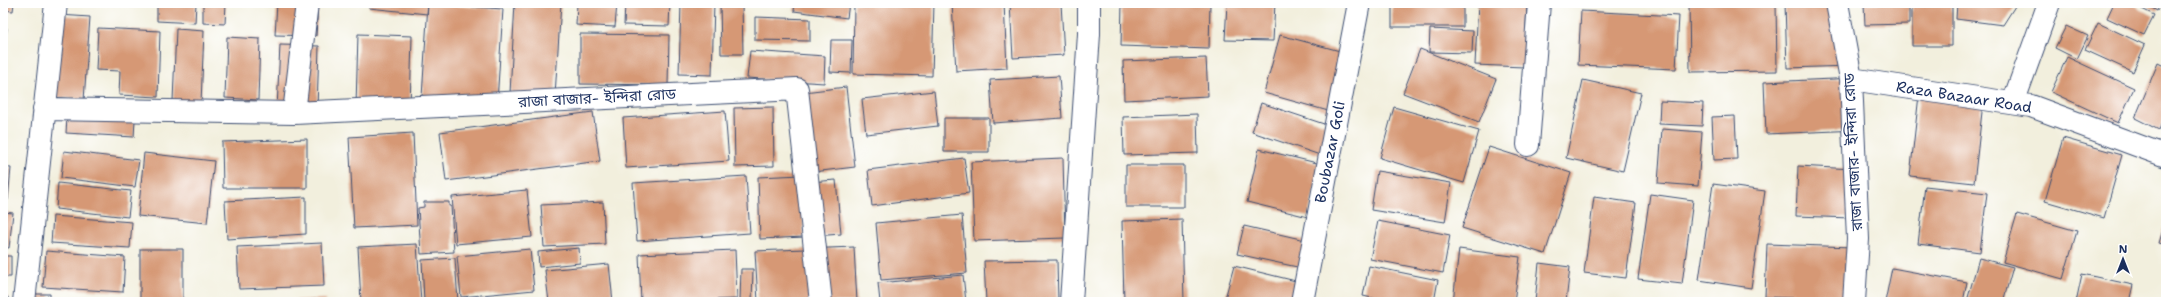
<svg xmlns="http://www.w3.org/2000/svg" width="2169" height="305" viewBox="0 0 2169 305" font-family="'Shantell Sans','Noto Sans Bengali',sans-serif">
  <rect width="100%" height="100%" fill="#fff"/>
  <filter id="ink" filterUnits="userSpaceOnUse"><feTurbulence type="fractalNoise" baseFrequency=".025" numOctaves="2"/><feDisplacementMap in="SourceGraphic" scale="8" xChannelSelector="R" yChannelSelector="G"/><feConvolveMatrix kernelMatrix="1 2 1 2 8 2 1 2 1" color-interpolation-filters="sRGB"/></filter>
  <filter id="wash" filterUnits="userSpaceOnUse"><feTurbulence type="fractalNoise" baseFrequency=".012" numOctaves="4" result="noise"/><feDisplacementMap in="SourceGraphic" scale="16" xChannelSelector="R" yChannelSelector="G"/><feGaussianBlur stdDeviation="0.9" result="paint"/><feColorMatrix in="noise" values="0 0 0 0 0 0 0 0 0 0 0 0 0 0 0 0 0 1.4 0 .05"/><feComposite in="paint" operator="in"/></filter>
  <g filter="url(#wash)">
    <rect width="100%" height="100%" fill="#f2efdd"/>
    <g id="blocks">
      <path fill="#d69875" d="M3 3H14L13 11 3 10Z
        M157 3H196L195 23 157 21Z
        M203 3H226L225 24 203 23Z
        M277 3H318L316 36 275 35Z
        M370 3H428L427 14 369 8Z
        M515 3H561L555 95 510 93Z
        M577 3H617L615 27 576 25Z
        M625 3H670L669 26 624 25Z
        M681 3H714L712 75 679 74Z
        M720 3H742L743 54H721Z
        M770 3H783V5L769 4Z
        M795 3H849L847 18 794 11Z
        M854 3H934L932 76 853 74Z
        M952 3H1004L1007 68 956 71Z
        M1010 3H1061L1064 55 1013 58Z
        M1122 3H1210L1209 49 1121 46Z
        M1227 3H1275L1273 41 1225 40Z
        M1392 3H1463V27H1392Z
        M1478 3H1527L1524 67 1475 65Z
        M1689 3H1776L1777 71 1690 72Z
        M1785 3H1847L1850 66 1787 68Z
        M1864 3H1909V24L1865 25Z
        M1912 3H1952V46H1912Z
        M1957 3H2017L2003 25 1956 19Z
        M2114 3H2130L2154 15 2144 35 2107 18Z
        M2143 3H2161L2157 11Z
        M428 4 503 9 497 102 422 97Z
        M1581 11 1679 16 1676 69 1578 65Z
        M59 15 90 17 84 100 53 97Z
        M755 17 810 19V41L755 40Z
        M2098 23 2145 45 2133 72 2085 50Z
        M2066 26 2088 36 2077 59 2055 48Z
        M3 28H7L4 58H3Z
        M98 28 160 31 158 97 119 95 120 71 96 70Z
        M176 29 204 31 201 103 173 101Z
        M1430 29 1473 31 1472 53 1429 52Z
        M358 34 412 36 410 108 356 106Z
        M580 34 669 35 668 85 580 84Z
        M1280 35 1355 55 1339 114 1264 93Z
        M227 37 260 39 258 100 225 98Z
        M831 40H852L851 73 830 72Z
        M280 45 319 46 317 110 277 109Z
        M1420 49 1496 79 1479 122 1403 93Z
        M750 51 825 56 824 83 747 78Z
        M2067 57 2134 88 2118 123 2051 92Z
        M1206 58 1208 96 1124 100 1123 61Z
        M2158 63 2166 67V113L2159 130 2135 118Z
        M1059 76 1062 118 993 123 990 80Z
        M1857 78 1859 130 1766 134 1764 82Z
        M1583 80 1641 93 1623 171 1566 158Z
        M846 87 855 167 813 172 804 92Z
        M934 91 938 126 866 134 862 99Z
        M1919 95 1983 103 1974 183 1910 176Z
        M1660 101 1703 103 1702 126 1659 124Z
        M1261 103 1330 126 1320 155 1252 132Z
        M773 107 774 166 735 167 734 108Z
        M1394 107 1479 131 1464 183 1380 158Z
        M725 111 729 161 626 168 623 118Z
        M593 112 600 161 446 181 440 132Z
        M1197 114 1198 153 1124 155 1123 117Z
        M1735 116 1737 159 1714 160 1712 117Z
        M67 117 135 120 134 137 66 133Z
        M944 118H989V152H944Z
        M3 122H7L4 150H3Z
        M1662 129 1702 132 1698 186 1658 183Z
        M413 133 417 225 354 228 349 137Z
        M2063 138 2122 155 2104 218 2045 201Z
        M307 139V188H223L222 142Z
        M1489 147 1571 173 1545 254 1462 228Z
        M1259 149 1321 164 1308 217 1247 202Z
        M64 151 139 160 135 187 61 178Z
        M144 153 214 161 207 223 138 216Z
        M964 158 969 193 872 206 868 170Z
        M1063 158 1065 238 974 241 971 162Z
        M1126 165H1184V207H1126Z
        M1798 166 1853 169 1851 218 1796 216Z
        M3 167 11 168 8 200H3Z
        M1377 171 1451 183 1445 222 1371 210Z
        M802 175 804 237 760 239 758 177Z
        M746 176 750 233 637 241 633 183Z
        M836 180 841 234 815 236 810 182Z
        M58 183 131 191 128 217 56 209Z
        M1713 184 1765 191 1751 288 1699 280Z
        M1925 186 1987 193 1980 252 1918 244Z
        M527 190 532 237 456 244 452 197Z
        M1650 194 1693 200 1682 284 1638 279Z
        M306 197V234L227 239 225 201Z
        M1594 197 1636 203 1626 278 1584 273Z
        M424 202H449V206H451L454 252 421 254 418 208 424 207Z
        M603 202 605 244 544 247 541 205Z
        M3 212 13 213 9 248 3 247Z
        M2017 214 2077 231 2063 279 2003 262Z
        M962 215 967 273 881 280 876 223Z
        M53 216 132 222 130 248 51 243Z
        M1182 219 1184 302H1124L1122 221Z
        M2166 220V245L2159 243Z
        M1378 221 1450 235 1443 273 1370 259Z
        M1244 226 1318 243 1311 270 1237 254Z
        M322 243 324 286 239 289 237 247Z
        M417 244 421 302H361L358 247Z
        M1767 244 1852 247 1850 300 1765 297Z
        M854 247 857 302H758L755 251Z
        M579 248 580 263 539 267 538 252Z
        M140 249H183V302H140Z
        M530 249 534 290 461 297 457 256Z
        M1459 249 1520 257 1514 302H1453Z
        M735 250 737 299 641 302 639 254Z
        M46 251 125 257 123 292 43 287Z
        M3 256H11V277H3Z
        M455 258 458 302H424L422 260Z
        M1979 258 2013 267 2003 302 1967 301Z
        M1057 260 1058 302H986L984 261Z
        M1539 263 1570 267 1566 302H1535Z
        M609 264 613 302H549L545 270Z
        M1234 266 1304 283 1299 302H1224Z
        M1369 266 1438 280 1434 302H1391L1363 296Z
        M1892 268 1967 282 1963 302H1885Z
        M741 269H753L752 301 740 300Z
        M2082 274 2133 285 2129 302H2076Z
        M963 275 966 302H880L878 283Z
        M34 294H50V302H34Z
        M3 296 8 297V302H3Z
        M326 299V302H263V301Z
        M58 300 78 301V302H58Z"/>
    </g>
  </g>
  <g filter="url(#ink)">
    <use href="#blocks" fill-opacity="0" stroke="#3b4c71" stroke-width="1"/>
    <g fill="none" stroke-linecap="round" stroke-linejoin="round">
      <g stroke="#3b4c71" stroke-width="24">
        <path id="street" d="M307 3 294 113 797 89 821 302
          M1837 3 1851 79 1858 239 1854 302
          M1851 79 2031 106 2166 156
          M2013 103 2049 3
          M44 109 294 113
          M1528 145 1539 3
          M24 302 56 3
          M1071 302 1089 34V3
          M1302 302 1359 3"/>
      </g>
      <use href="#street" stroke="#fff" stroke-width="22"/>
    </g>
  </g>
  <g text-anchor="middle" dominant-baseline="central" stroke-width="3" stroke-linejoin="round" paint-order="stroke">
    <g font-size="15" fill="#1b2f5e" stroke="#fff">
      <text transform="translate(1964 97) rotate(9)">Raza Bazaar Road</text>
      <text transform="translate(597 98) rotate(-3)">রাজা বাজার- ইন্দিরা রোড</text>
      <text transform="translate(1330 152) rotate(-79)">Boubazar Goli</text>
      <text transform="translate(1853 152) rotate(-93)">রাজা বাজার- ইন্দিরা রোড</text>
    </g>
  </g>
  <rect width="2169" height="305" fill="none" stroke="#fff" stroke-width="16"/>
  <g transform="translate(2123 259)" stroke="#ffffff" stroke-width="3" paint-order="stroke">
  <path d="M0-3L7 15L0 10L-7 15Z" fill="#1b2f5e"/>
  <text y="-6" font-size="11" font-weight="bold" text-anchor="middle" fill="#1b2f5e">N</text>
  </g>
</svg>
